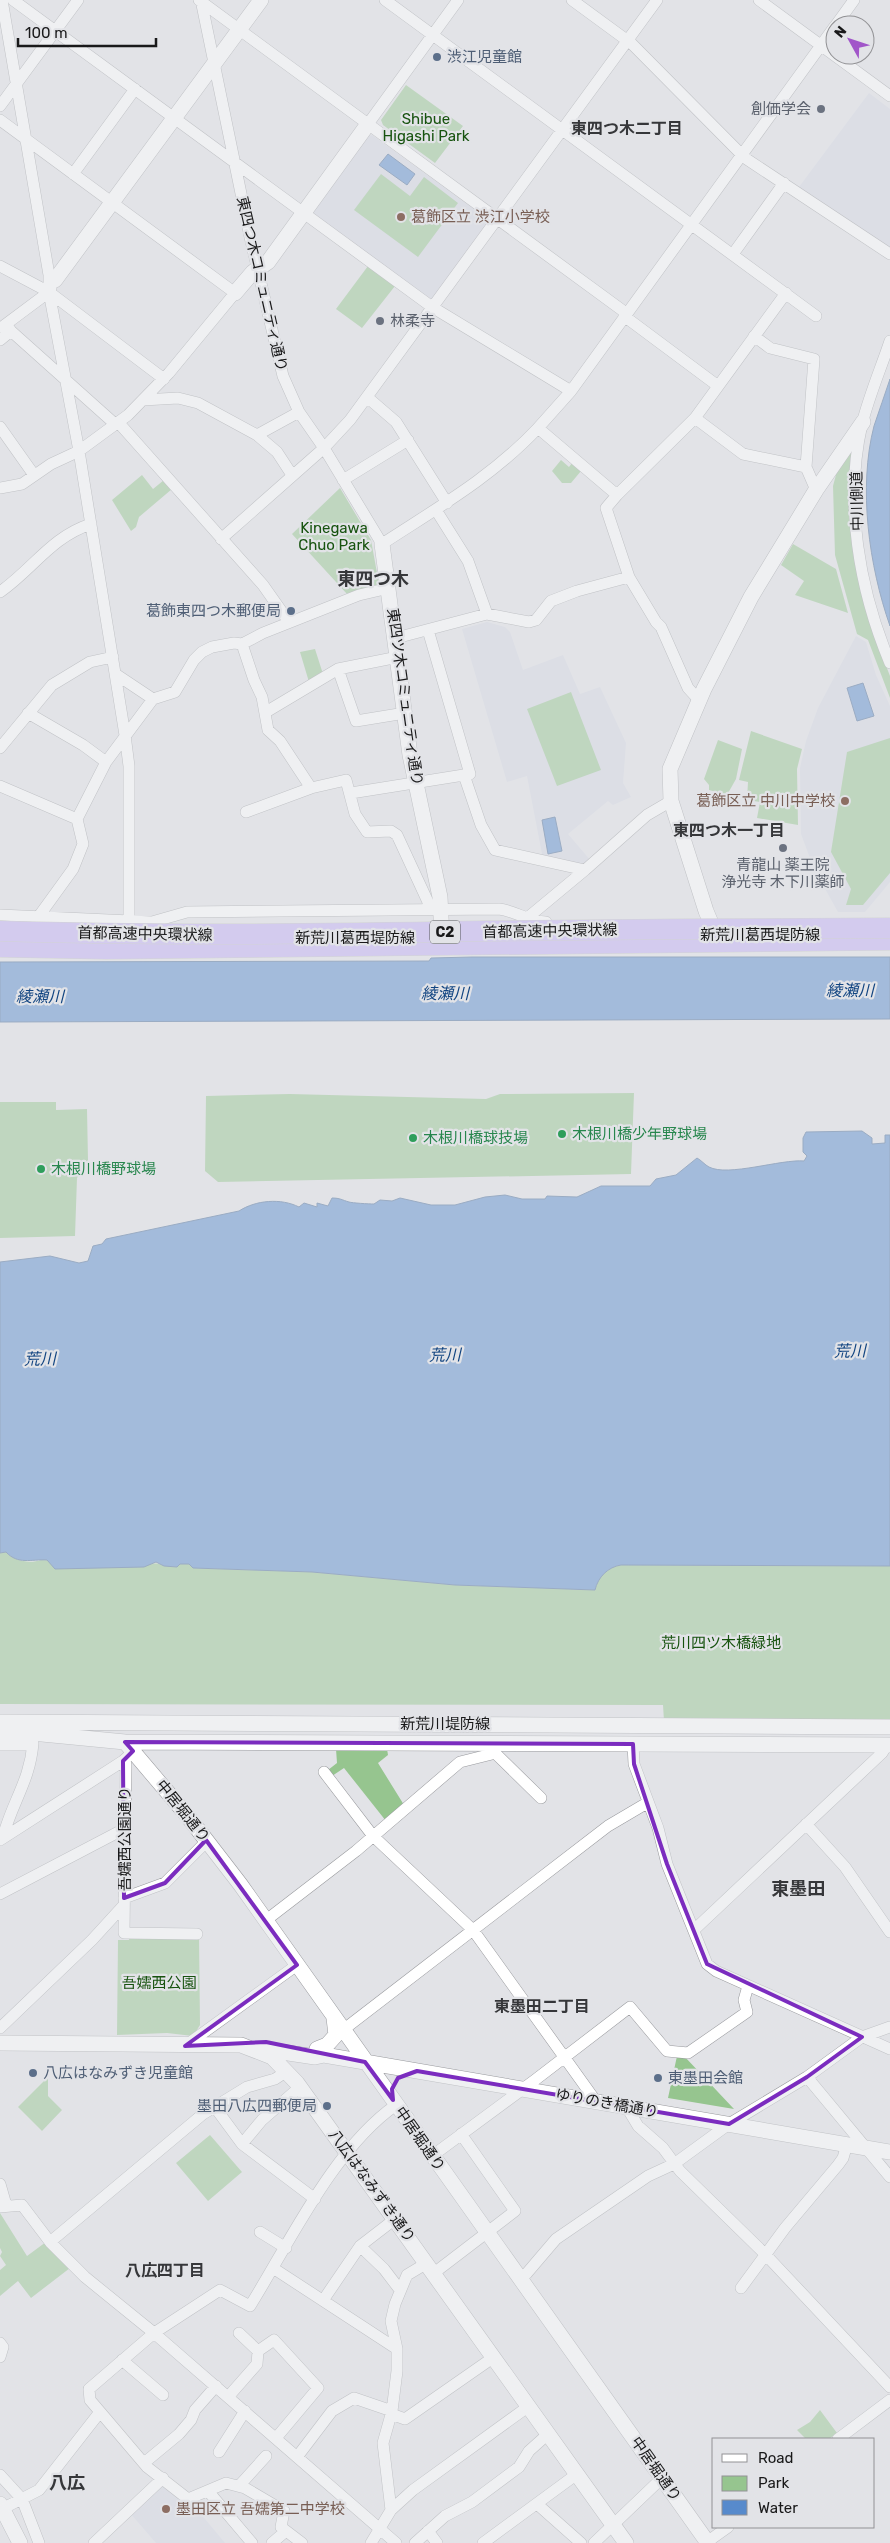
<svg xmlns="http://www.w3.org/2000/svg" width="890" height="2543" viewBox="0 0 890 2543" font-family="Rubik,'Noto Sans JP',sans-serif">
  <rect width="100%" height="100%" fill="#e2e3e7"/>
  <path fill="#d5d7e3" d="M869 93 890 109V249L799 187Z
    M372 135 489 220 431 301 313 213 369 136Z
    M487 622 505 627 510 632 523 670 563 655 580 694 600 687 626 743 623 783 631 797 613 805 608 801 568 834 591 861 583 868 543 859 527 776 507 782 462 629Z
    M856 636 866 642 876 675 890 706V882L865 912H838L814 869 801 834 800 768 806 741 818 708Z
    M164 2482 191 2502 225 2543H156L130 2513Z"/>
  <path fill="#96c58f" d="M406 85 463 126 435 163 383 125 381 120Z
    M381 174 410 196 424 177 458 203 418 257 354 210Z
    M368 266 395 286 362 328 336 309Z
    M855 441C851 464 847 486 849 510 852 560 870 610 883 658L890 676V698L868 640 857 634 835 555 833 486 837 471Z
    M561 460 569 467 572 463 581 471 571 483H562L552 471Z
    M142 475 153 489 164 480 172 489 139 517 136 527 131 531 112 500Z
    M340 488 371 540 379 584 347 594 292 534Z
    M793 544 836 569 848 613 795 595 804 581 781 565Z
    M315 649 323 674 309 682 300 652Z
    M571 692 601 770 557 786 527 709Z
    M751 731 802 749 797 769 798 825 757 818 760 802 747 800 748 782 739 780Z
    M890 738V873L863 905H846L851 889 831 852 847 752Z
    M718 740 742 749 736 779 727 795 709 790V785L704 779Z
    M634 1093 631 1174 218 1182 205 1171 206 1096 290 1094 486 1099 500 1094Z
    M0 1102H56V1110L87 1109 88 1160 77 1178 75 1236 0 1238Z
    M6 1552C15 1561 29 1564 41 1560L148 1564C159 1562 165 1566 177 1567L180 1564H189L193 1568 312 1572 455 1585 595 1590C598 1577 607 1567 621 1565L890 1566V1722L664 1721 663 1705 0 1704V1553Z
    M336 1749 374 1751 387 1749 388 1755 378 1763 404 1805 386 1821 344 1768 332 1776 328 1770 337 1763Z
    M130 1934 199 1935 200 2025 193 2036 167 2033 117 2035 118 1940H129Z
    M677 2056 685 2057 734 2109 668 2098Z
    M48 2077V2096L62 2110 42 2131 18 2107Z
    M210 2135 242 2172 208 2201 176 2163Z
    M0 2213 27 2256 46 2242 70 2268 31 2298 18 2281 0 2296V2270L6 2265 0 2256 2 2252 0 2248Z
    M820 2410 837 2433 829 2439H806L797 2430 810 2422Z"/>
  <path fill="#578acc" stroke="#446897" d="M388 154 415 174 407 185 379 165Z
    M890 379V626C869 566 858 488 874 426 879 410 885 395 890 379Z
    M863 683 874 716 857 721 847 688Z
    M555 817 562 851 548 854 542 820Z
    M472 957H890V1019L0 1022V962L429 961 431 958Z
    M862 1131 872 1138V1144L885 1143V1135H890V1566L621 1565C608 1567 598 1577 595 1590L455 1585 312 1572 193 1568 189 1564H180L177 1567 164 1566 156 1562 144 1567 55 1569 47 1560C31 1559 18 1565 6 1552L0 1553V1262L50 1256 79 1263 88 1261 93 1246 102 1244 106 1239 239 1211C256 1200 281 1198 299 1207L304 1203 317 1207V1203L328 1206 332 1198C340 1198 342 1200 349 1202 352 1203 369 1204 374 1204L380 1200 392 1201 400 1198 431 1205H455L485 1197 505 1195 522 1199H545L547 1196 577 1197 601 1186H650L656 1179 676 1175 697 1158C701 1160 705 1165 709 1167 728 1177 781 1159 804 1161L807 1156 803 1152V1138L806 1132Z"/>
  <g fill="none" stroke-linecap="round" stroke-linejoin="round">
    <g stroke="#999a9e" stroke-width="12">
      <path id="street" d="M2 0 49 275V292L79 451 125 735 129 766V937
        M13 0 432 307 571 391
        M199 0 368 124 458 0
        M201 0 250 237 283 376 299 412 324 448 382 544C437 508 492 477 538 428L617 495 606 508 629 577 656 622 661 627 688 688 699 700
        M385 0 816 316
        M572 0 632 44 745 158 890 254
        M759 0 890 96
        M836 25 854 0
        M0 106 78 0
        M0 120 235 293 169 373 128 415 79 451 51 464 22 484 0 488
        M368 124 626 313
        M73 174 135 89
        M733 254 784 183
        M0 266 49 292 164 379
        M624 316 718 386
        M7 325 11 331 115 424
        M2 327 49 292 51 288
        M754 336 770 348 814 359 806 467 816 490
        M0 340 11 331
        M890 341C881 368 869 396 862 424 844 502 859 589 890 663
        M367 397 396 422 447 503
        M143 400 178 398 198 403 257 435 277 452 292 475
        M695 418 743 454 806 467
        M118 422 263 585 289 622
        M0 427 34 475
        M538 428 571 391 835 26
        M257 435 299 412
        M343 480 408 440
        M617 495 695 418 786 293
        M436 510 468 561 487 614
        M221 539 324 448 350 420 657 0
        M0 592C33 569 51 537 91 524
        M396 638 487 614 529 622 536 620 551 601 577 591 629 577
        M242 644 254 680 262 697 268 730 280 741 311 788
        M338 669 356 721 405 713
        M153 699 175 692 194 660 202 652 212 647 234 643 242 644 263 633 359 595 389 588
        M266 712 338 669 398 657
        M28 713 83 745 106 762
        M0 748 52 685 90 662 113 657
        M464 775 481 825 495 850 585 870 647 815 671 801
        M0 786 77 819
        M351 793 470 774 428 630
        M246 812 311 788 346 780 355 814 367 832 391 831 397 835 428 902V909
        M0 915 152 922 187 912 499 909C516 911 529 922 546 922
        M39 916 73 869 83 844 77 819 106 762 153 699 117 675
        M526 919 585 870
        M633 1744 634 1764 658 1828 667 1864 707 1964 716 1971 890 2049
        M134 1751 123 1761 126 1764 124 1933 197 1934
        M493 1751 541 1798
        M324 1772 373 1836 473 1930 595 2100
        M806 1824 845 1867 890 1932
        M3 1837C12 1802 30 1781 33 1743
        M0 1840 123 1761
        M0 1894 124 1829
        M124 1898 165 1883 207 1841
        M265 1921 356 1851 460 1762 492 1754 493 1743
        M694 1930 882 1753 887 1745
        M0 2028 92 1940 124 1905
        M343 2030 608 1826 647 1803
        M185 2046 297 1965
        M807 2077 890 2177
        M214 2106 242 2144 315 2199
        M626 2106 638 2126 663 2148 680 2171 765 2254 890 2387
        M242 2144 262 2120 300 2087
        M432 2156 535 2080 630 2007 667 2051 688 2053 747 2012 744 2000 748 1986
        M0 2184 6 2205
        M0 2207 22 2205 50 2242 85 2277 154 2333 396 2543
        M260 2232 286 2248
        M50 2242 203 2114 247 2087 275 2079 287 2071
        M360 2246 384 2269 400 2290
        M273 2268 397 2349
        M434 2273 515 2211 461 2134
        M519 2279 527 2273 556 2239 648 2176 674 2164 729 2124 807 2077 862 2037 890 2027
        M741 2288 785 2228 838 2165 843 2158 847 2144
        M324 2299 360 2246 395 2219
        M239 2333 258 2351
        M0 2343 3 2347 0 2357
        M122 2360 163 2395
        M228 2397 257 2364 258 2351 274 2340 318 2388 276 2438
        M391 2414 405 2419 494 2357
        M838 2439 890 2400
        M219 2452 245 2411
        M297 2457 332 2411 354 2398 392 2411
        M144 2463 179 2434 191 2420 195 2410 216 2386
        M0 2475 22 2499 39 2543
        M239 2486 266 2456
        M208 2491 252 2543
        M537 2504 581 2543
        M2 2509 39 2490 100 2412
        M391 2510 413 2490 529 2406
        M428 2531 437 2543
        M707 2542 728 2527
        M94 2543 163 2478
        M272 2543 286 2531
        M302 2543 281 2527 284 2511 245 2488 226 2483 188 2499 147 2467 90 2400 89 2389 154 2333 220 2290 250 2306C290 2242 334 2148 396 2105
        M371 2543 391 2510 383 2443 392 2411 397 2371V2349L391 2321 395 2304 407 2275 427 2263
        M415 2543 445 2516 472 2502 519 2467 529 2451 548 2434
        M483 2543 577 2474
        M594 2543 662 2478"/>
    </g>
    <g stroke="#999a9e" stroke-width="16">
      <path id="secondary" d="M55 280 261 0
        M235 293 253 272 268 262 368 124
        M382 544 410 755 440 897 442 937
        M716 935 706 911 671 801 670 769 704 689 751 597 816 490 863 422
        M0 1722 890 1727
        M0 1730 125 1742 890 1745
        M125 1742 186 1814 240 1884 708 2543
        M0 1743H26
        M0 2043 241 2045 272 2057 297 2083 626 2543
        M262 2049 315 2057 324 2055 890 2152
        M317 2049 327 2045 336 2035 334 2018
        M0 2504 20 2543"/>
    </g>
    <g stroke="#bfbfbf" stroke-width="21">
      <path id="highway" d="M0 947 107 949 890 940"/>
    </g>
    <use href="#street" stroke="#fff" stroke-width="11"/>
    <use href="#secondary" stroke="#fff" stroke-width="15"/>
    <use href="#highway" stroke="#c0aef6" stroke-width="20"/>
    <g stroke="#bfbfbf" stroke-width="21" stroke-linecap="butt">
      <path id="highway-bridge" d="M0 931C161 936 322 934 483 931 619 929 754 929 890 928"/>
    </g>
    <use href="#highway-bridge" stroke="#c0aef6" stroke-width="20"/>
  </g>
  <path d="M0 0H890V2543H0ZM125 1742 633 1744 634 1764 667 1864 707 1964 862 2037 807 2077 729 2124 417 2071 398 2078 392 2089 393 2100 365 2062 266 2042 185 2046 297 1965 206 1840 165 1883 124 1898 123 1761 133 1751Z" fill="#e2e3e7" fill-opacity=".55" fill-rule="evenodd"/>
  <path fill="none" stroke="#7b2cbf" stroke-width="4" stroke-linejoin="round" d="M125 1742 633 1744 634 1764 667 1864 707 1964 862 2037 807 2077 729 2124 417 2071 398 2078 392 2089 393 2100 365 2062 266 2042 185 2046 297 1965 206 1840 165 1883 124 1898 123 1761 133 1751Z"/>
  <g fill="#5c6f8a" stroke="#e2e3e7" stroke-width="2">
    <circle cx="437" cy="57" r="5"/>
    <circle cx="291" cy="611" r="5"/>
    <circle cx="33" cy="2073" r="5"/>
    <circle cx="658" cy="2078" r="5"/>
    <circle cx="327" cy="2106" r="5"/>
  </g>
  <g fill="#6b7280" stroke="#e2e3e7" stroke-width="2">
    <circle cx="821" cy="109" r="5"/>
    <circle cx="380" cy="321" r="5"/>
    <circle cx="783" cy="848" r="5"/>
  </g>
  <g fill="#8d6e63" stroke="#e2e3e7" stroke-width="2">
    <circle cx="401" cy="217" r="5"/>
    <circle cx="845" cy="801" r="5"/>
    <circle cx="166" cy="2509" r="5"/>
  </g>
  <g fill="#2e9e5b" stroke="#e2e3e7" stroke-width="2">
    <circle cx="562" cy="1134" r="5"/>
    <circle cx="413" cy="1138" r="5"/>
    <circle cx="41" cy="1169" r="5"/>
  </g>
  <g text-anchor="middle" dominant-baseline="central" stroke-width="4.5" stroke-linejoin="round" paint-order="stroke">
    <rect fill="#e2e3e7" stroke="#555658" stroke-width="1" x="430" y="920.5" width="30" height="23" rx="4"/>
    <g font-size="14" font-weight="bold" fill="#19191a">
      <text x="445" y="932">C2</text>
    </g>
    <g font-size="15" fill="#4e5e75" stroke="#e2e3e7" text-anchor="start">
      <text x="447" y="57">渋江児童館</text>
      <text x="281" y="611" text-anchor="end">葛飾東四つ木郵便局</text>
      <text x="43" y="2073">八広はなみずき児童館</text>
      <text x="668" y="2078">東墨田会館</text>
      <text x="317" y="2106" text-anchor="end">墨田八広四郵便局</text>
    </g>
    <g font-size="15" fill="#5b616d" stroke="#e2e3e7" text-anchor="end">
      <text x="811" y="109">創価学会</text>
      <text x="390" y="321" text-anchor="start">林柔寺</text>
      <text x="783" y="865" text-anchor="middle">青龍山 薬王院<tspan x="783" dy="17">浄光寺 木下川薬師</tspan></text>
    </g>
    <g font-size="15" fill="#17530f" stroke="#e2e3e7">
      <text x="426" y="119">Shibue<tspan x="426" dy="17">Higashi Park</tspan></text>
      <text x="334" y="528">Kinegawa<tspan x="334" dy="17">Chuo Park</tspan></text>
      <text x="721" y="1643">荒川四ツ木橋緑地</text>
      <text x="159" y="1983">吾嬬西公園</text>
    </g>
    <g font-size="15" fill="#785e54" stroke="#e2e3e7" text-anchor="start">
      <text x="411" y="217">葛飾区立 渋江小学校</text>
      <text x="835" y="801" text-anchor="end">葛飾区立 中川中学校</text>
      <text x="176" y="2509">墨田区立 吾嬬第二中学校</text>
    </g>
    <g font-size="15" fill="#19191a" stroke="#e2e3e7">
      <text transform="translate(262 284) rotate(77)">東四つ木コミュニティ通り</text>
      <text transform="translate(857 501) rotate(-91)">中川側道</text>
      <text transform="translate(405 697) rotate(82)">東四ツ木コミュニティ通り</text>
      <text transform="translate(550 931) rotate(-1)">首都高速中央環状線</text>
      <text transform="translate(145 934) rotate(1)">首都高速中央環状線</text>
      <text x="760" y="935">新荒川葛西堤防線</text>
      <text x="355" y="938">新荒川葛西堤防線</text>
      <text x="445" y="1724">新荒川堤防線</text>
      <text transform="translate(183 1811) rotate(51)">中居堀通り</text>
      <text transform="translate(125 1839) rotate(-90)">吾嬬西公園通り</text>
      <text transform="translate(607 2103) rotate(10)">ゆりのき橋通り</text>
      <text transform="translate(420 2139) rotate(55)">中居堀通り</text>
      <text transform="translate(372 2186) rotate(54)">八広はなみずき通り</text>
      <text transform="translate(656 2469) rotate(55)">中居堀通り</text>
    </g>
    <g font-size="15" fill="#27864d" stroke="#e2e3e7" text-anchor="start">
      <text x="572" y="1134">木根川橋少年野球場</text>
      <text x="423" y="1138">木根川橋球技場</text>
      <text x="51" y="1169">木根川橋野球場</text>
    </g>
    <g font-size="16" font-weight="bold" fill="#36373a" stroke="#e2e3e7">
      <text x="627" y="128">東四つ木二丁目</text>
      <text x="729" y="830">東四つ木一丁目</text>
      <text x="542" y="2006">東墨田二丁目</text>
      <text x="165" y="2270">八広四丁目</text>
    </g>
    <g font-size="16" font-style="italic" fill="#114481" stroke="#e2e3e7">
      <text x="850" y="990">綾瀬川</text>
      <text x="445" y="993">綾瀬川</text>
      <text x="40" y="996">綾瀬川</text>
      <text transform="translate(850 1351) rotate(-1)">荒川</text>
      <text transform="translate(445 1355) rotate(-1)">荒川</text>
      <text transform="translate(40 1359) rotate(-1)">荒川</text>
    </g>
    <g font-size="18" font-weight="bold" fill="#36373a" stroke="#e2e3e7">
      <text x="373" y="579">東四つ木</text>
      <text x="798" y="1889">東墨田</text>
      <text x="67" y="2483">八広</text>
    </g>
  </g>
  <rect x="712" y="2438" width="162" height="90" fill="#e2e3e7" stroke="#929295"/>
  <rect x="722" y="2454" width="25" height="8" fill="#ffffff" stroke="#929295"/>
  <text x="758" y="2463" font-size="15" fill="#19191a">Road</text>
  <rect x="722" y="2476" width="25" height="15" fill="#96c58f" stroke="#929295"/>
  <text x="758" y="2488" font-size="15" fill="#19191a">Park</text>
  <rect x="722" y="2500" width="25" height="15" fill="#578acc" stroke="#929295"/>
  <text x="758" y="2513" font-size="15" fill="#19191a">Water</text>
  <g transform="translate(850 40) rotate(310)"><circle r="24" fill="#e2e3e7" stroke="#929295"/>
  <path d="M0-4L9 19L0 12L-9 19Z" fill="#a156c9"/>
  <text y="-8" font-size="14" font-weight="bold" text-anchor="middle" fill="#19191a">N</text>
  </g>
  <path d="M18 38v8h138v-8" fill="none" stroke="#19191a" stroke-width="2.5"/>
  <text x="25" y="38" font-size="15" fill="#19191a" stroke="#e2e3e7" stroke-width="4" paint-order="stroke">100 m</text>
</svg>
